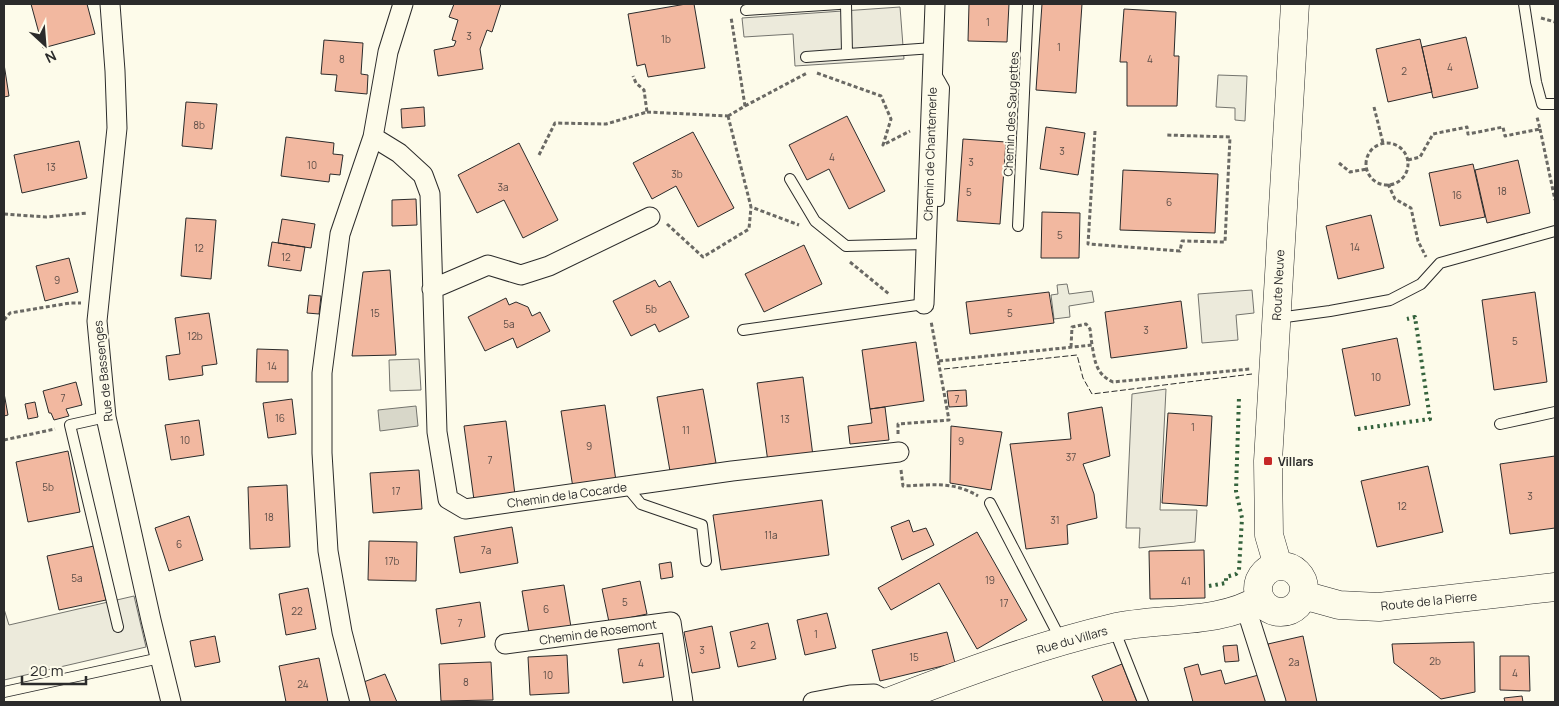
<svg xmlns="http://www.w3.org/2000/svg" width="1559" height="706" viewBox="0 0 1559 706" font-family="Manrope,sans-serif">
  <rect width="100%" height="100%" fill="#fdfbea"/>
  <path fill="#ecebdb" stroke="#74746e" d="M1218 75 1247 76 1245 121 1235 120V108L1216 107Z
    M1067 284 1069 294 1092 291 1094 302 1069 306 1070 317 1054 319 1051 295 1058 294 1057 285Z
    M419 359 421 390 390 391 389 360Z"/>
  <path fill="#eceadb" stroke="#74746e" d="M900 7 904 59 795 66 793 34 744 37 742 18Z
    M1252 290 1254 313 1236 315 1238 340 1202 343 1198 294Z
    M1166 389 1160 510H1197L1195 542 1139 548 1140 528H1126L1132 394Z
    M134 596 146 647 4 680V609L9 625Z"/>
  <path fill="#d8d7c9" stroke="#74746e" d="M416 406 418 426 380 431 378 410Z"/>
  <path fill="#f2b8a0" stroke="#2b2b2b" d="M31 4H87L95 34 43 48Z
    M454 4H501L492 32 487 30 480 49 483 69 438 76 434 50 454 46 456 41 452 40 458 20 449 17Z
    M686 4H694L705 68 648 77 645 64 637 66 628 14Z
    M969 4H1009L1007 42 968 41Z
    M1042 4H1082L1076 93 1036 90Z
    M1124 9 1176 12 1174 56H1179L1177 106H1127V62H1120Z
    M1466 37 1478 88 1433 98 1422 47Z
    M1420 39 1432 92 1388 102 1376 49Z
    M324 40 363 43 361 74 368 75 367 94 335 91 337 75 321 74Z
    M4 64 9 96 4 97Z
    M186 102 217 104 212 149 182 146Z
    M424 107 425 126 402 128 401 109Z
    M847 116 885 191 849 209 829 169 807 180 789 145Z
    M1046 127 1085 133 1078 175 1040 169Z
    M693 132 734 208 698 227 676 186 652 199 633 163Z
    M286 137 334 143 333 154 343 155 340 175 330 174 329 182 281 176Z
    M963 139 1006 142 1000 224 957 221Z
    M79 141 87 178 22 193 14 155Z
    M519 143 558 220 523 238 504 200 477 213 458 175Z
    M1518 160 1530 213 1487 223 1475 170Z
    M1473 164 1485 217 1440 226 1429 173Z
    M1123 170 1218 174 1215 233 1120 230Z
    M416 199 417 225 392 226V200Z
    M1042 212 1080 213 1079 258H1041Z
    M1371 215 1384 268 1338 279 1326 226Z
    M186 218 216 220 211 279 181 276Z
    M282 219 315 224 311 248 278 243Z
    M272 242 305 247 301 271 268 266Z
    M804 245 822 284 764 312 745 274Z
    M69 258 78 292 45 301 36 266Z
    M390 270 396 355 352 356 363 272Z
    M655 280 659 287 670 281 689 317 659 332 655 324 631 336 613 301Z
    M1049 292 1054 323 970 334 966 302Z
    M1535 292 1547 382 1494 390 1482 300Z
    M309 295 321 296 319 314 307 313Z
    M506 298 509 305 516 302 528 307 532 316 540 312 550 331 517 348 513 338 485 351 468 317Z
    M1181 301 1187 348 1111 358 1105 312Z
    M209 313 217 364 202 366 203 375 169 380 166 356 180 354 175 318Z
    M1397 338 1410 405 1355 416 1342 349Z
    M916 342 924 401 870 409 862 350Z
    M257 349 288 350V382H256Z
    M803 377 813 456 768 462 757 383Z
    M76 382 82 405 66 409 69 416 54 420 51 413H49L43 391Z
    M703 389 716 463 670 471 657 397Z
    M966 390 967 406 949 407 947 391Z
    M4 393 8 415 4 416Z
    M292 399 296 434 268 438 263 403Z
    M35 402 38 417 28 419 25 404Z
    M605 405 616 481 573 488 561 411Z
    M885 407 889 440 850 444 848 426 872 423 870 409Z
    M1102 407 1110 456 1083 464 1094 494 1097 518 1067 525 1068 544 1026 549 1010 444 1071 439 1068 413Z
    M1168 413 1212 416 1207 506 1162 503Z
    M199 420 204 455 171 460 165 425Z
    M506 421 515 495 474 500 464 426Z
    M951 426 1002 432 991 490 950 483Z
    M68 451 80 512 28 522 16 462Z
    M1555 456V528L1510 534 1500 464Z
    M1428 466 1443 532 1377 547 1361 481Z
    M419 470 422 509 373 513 370 473Z
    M287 485 290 547 250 549 248 487Z
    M822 500 829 555 721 570 713 515Z
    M189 516 203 560 169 571 155 528Z
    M909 520 913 532 926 528 934 545 902 560 891 527Z
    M512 527 518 563 460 573 454 537Z
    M977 532 1027 620 977 649 939 583 891 610 878 588Z
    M369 541 417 542 416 581 368 580Z
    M94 546 106 600 59 610 47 556Z
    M1204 550 1205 598 1150 599 1149 551Z
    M671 562 673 577 661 579 659 564Z
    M640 581 647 614 609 622 602 589Z
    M564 585 571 627 529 633 522 591Z
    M308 588 316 629 286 635 279 594Z
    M480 602 485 637 441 644 436 609Z
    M827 613 836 648 805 655 797 620Z
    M768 623 776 659 738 667 730 632Z
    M712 626 720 668 692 673 684 632Z
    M947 632 955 663 880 681 872 650Z
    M215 636 220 662 195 667 190 641Z
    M1303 636 1317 702H1280L1268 644Z
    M1474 642 1475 692 1441 699 1394 663 1392 644Z
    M659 643 664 677 623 683 618 649Z
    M1237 645 1239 661 1225 662 1223 646Z
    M567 655 569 693 530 695 528 657Z
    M1500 656H1529L1530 691 1500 690Z
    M319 658 328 702H286L279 666Z
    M491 662 493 700 441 701 439 664Z
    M1122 664 1137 702H1103L1092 676Z
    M1198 664 1201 675 1221 670 1225 684 1266 673 1274 702H1193L1184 668Z
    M385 674 397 702H368L361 683Z
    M1522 696 1523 702H1505L1504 698Z"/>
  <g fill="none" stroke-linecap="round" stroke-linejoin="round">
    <g stroke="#2b2b2b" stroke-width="12">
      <path id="lane" d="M846 4 847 53
        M1524 4 1536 82 1542 104H1555
        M746 10 839 4
        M806 57 933 48
        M936 74 944 88 939 201
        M790 179 815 221 846 246 926 244
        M1018 226 1028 4
        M1278 318 1330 311 1390 300 1421 284 1440 263 1555 231
        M743 330 924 304
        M106 417 70 425 118 627
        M1500 424 1555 412
        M627 487 641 504 702 525 706 561
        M990 503 1061 640
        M1114 629 1143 702
        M4 692 160 658"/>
    </g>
    <g stroke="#2b2b2b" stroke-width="21">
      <path id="street" d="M110 4 115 71 117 128 97 321 106 417 151 620 171 702
        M373 137 399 153 423 175 430 194 437 432 448 499 465 509 732 471 899 452
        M432 289 488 265 521 275 549 266 650 217
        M924 304 935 4
        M1246 608 1276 702
        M505 644 671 622 683 702
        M360 702 342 632 328 551 322 453V373L340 234 373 137 388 52 403 4
        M813 702 850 695 874 694 889 702"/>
    </g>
    <g stroke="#2b2b2b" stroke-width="29">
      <path id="secondary" d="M1278 566 1269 535 1268 461 1295 4
        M1258 589a23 23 0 1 1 46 0a23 23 0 1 1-46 0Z
        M1303 595 1339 605 1379 607 1555 587
        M888 702C961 674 1036 646 1112 628 1159 617 1220 625 1260 599"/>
    </g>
    <path stroke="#6a6964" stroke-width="3" stroke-dasharray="4 2.5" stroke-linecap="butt" d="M1541 18 1555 22
      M817 73 881 96 891 119 883 145 910 131
      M745 106 807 73
      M1374 107 1383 143
      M647 112 728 116
      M728 116 751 207 799 225
      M728 116 745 106 731 17
      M1540 129 1555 200
      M1095 131 1088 244 1180 251 1182 241 1225 242 1230 137 1167 135
      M1366 164a21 21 0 1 1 42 0a21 21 0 1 1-42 0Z
      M539 155 555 123 606 124 647 112 644 90 636 83 633 76
      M1408 160 1420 157 1433 134 1467 127 1468 134 1503 127 1505 136 1540 129 1537 117
      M1339 163 1350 172 1367 169
      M1388 184 1395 199 1411 208 1418 241 1426 257
      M4 214 46 217 88 213
      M667 224 703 257 749 229 751 207
      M850 262 889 294
      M4 320 10 313 70 303H81
      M1071 347 1072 327 1086 324 1090 329 1092 345
      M939 361 1092 345C1095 362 1096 374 1113 382L1250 369
      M898 434V424L949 420 931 321
      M4 440 55 429
      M901 470 903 486C932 485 953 481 978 496"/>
    <use href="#lane" stroke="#fdfbea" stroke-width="10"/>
    <use href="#street" stroke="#fdfbea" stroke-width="19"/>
    <use href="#secondary" stroke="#fdfbea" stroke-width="28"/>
    <path stroke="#34623c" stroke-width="4" stroke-dasharray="2.5 4" stroke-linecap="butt" d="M1358 429 1430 419 1415 317 1407 319
      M1209 586 1226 583V577L1236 574 1239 570 1242 518 1236 491 1239 397"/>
    <path stroke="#2b2b2b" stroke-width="1" stroke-dasharray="6 2.5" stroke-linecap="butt" d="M944 369 1077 355 1083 378 1092 394 1252 374"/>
  </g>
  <rect fill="#c62828" stroke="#fdfbea" stroke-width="2" x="1263" y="456" width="10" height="10" rx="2.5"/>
  <g text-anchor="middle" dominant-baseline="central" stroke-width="4" stroke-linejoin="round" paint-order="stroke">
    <g font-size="10" fill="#5d4e48">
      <text x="988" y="22">1</text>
      <text x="469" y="36">3</text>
      <text x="666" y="39">1b</text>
      <text x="1059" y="47">1</text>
      <text x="342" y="59">8</text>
      <text x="1150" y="59">4</text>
      <text x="1450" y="67">4</text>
      <text x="1404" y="71">2</text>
      <text x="199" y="125">8b</text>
      <text x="1062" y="151">3</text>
      <text x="832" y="157">4</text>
      <text x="971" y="162">3</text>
      <text x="312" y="165">10</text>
      <text x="51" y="167">13</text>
      <text x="677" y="174">3b</text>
      <text x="503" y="187">3a</text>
      <text x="1502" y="191">18</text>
      <text x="969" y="192">5</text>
      <text x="1457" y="195">16</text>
      <text x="1169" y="202">6</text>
      <text x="1060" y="235">5</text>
      <text x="1355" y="247">14</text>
      <text x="199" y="248">12</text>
      <text x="286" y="257">12</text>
      <text x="57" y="280">9</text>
      <text x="651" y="309">5b</text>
      <text x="375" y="313">15</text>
      <text x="1010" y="313">5</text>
      <text x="509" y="324">5a</text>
      <text x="1146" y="330">3</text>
      <text x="195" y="336">12b</text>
      <text x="1515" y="341">5</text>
      <text x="272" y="366">14</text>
      <text x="1376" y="377">10</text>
      <text x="63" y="398">7</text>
      <text x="957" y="399">7</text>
      <text x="280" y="418">16</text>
      <text x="785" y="419">13</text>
      <text x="1193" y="427">1</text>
      <text x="686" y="430">11</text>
      <text x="185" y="440">10</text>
      <text x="961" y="441">9</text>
      <text x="589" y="446">9</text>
      <text x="1071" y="457">37</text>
      <text x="490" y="460">7</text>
      <text x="48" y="487">5b</text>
      <text x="396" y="491">17</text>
      <text x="1530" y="496">3</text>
      <text x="1402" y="506">12</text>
      <text x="269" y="517">18</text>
      <text x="1055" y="520">31</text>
      <text x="771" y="535">11a</text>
      <text x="179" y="544">6</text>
      <text x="486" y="550">7a</text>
      <text x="392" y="561">17b</text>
      <text x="77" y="578">5a</text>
      <text x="990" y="580">19</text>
      <text x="1186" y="581">41</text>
      <text x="625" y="602">5</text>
      <text x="1004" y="603">17</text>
      <text x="546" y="609">6</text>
      <text x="297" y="611">22</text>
      <text x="460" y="623">7</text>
      <text x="816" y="634">1</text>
      <text x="753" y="645">2</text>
      <text x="702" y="650">3</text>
      <text x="914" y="657">15</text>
      <text x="1435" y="661">2b</text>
      <text x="1294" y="662">2a</text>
      <text x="641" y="663">4</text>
      <text x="1515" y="673">4</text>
      <text x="548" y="675">10</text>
      <text x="466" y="682">8</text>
      <text x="303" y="684">24</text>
    </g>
    <g font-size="12" fill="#2b2b2b" stroke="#fdfbea">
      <text transform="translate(1011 114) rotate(-87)">Chemin des Saugettes</text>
      <text transform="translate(930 154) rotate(-88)">Chemin de Chantemerle</text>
      <text transform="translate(1278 285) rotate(-87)">Route Neuve</text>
      <text transform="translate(103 371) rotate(-96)">Rue de Bassenges</text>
      <text transform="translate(567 495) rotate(-8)">Chemin de la Cocarde</text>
      <text transform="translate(1429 601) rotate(-6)">Route de la Pierre</text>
      <text transform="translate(598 632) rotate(-8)">Chemin de Rosemont</text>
      <text transform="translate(1072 640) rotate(-16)">Rue du Villars</text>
    </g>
    <g font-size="12" font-weight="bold" fill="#2b2b2b" stroke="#fdfbea" text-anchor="start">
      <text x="1278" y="461">Villars</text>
    </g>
  </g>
  <rect width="1559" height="706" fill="none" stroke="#2b2b2b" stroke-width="10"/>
  <g transform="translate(45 45) rotate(154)" stroke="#fdfbea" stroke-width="4" paint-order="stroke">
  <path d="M0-4L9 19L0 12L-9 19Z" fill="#2b2b2b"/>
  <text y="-8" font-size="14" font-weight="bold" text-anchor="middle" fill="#2b2b2b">N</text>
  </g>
  <path d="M22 676v8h64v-8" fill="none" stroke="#2b2b2b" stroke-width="2.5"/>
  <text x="30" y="676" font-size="15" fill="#2b2b2b" stroke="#fdfbea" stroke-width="4" paint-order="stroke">20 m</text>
</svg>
